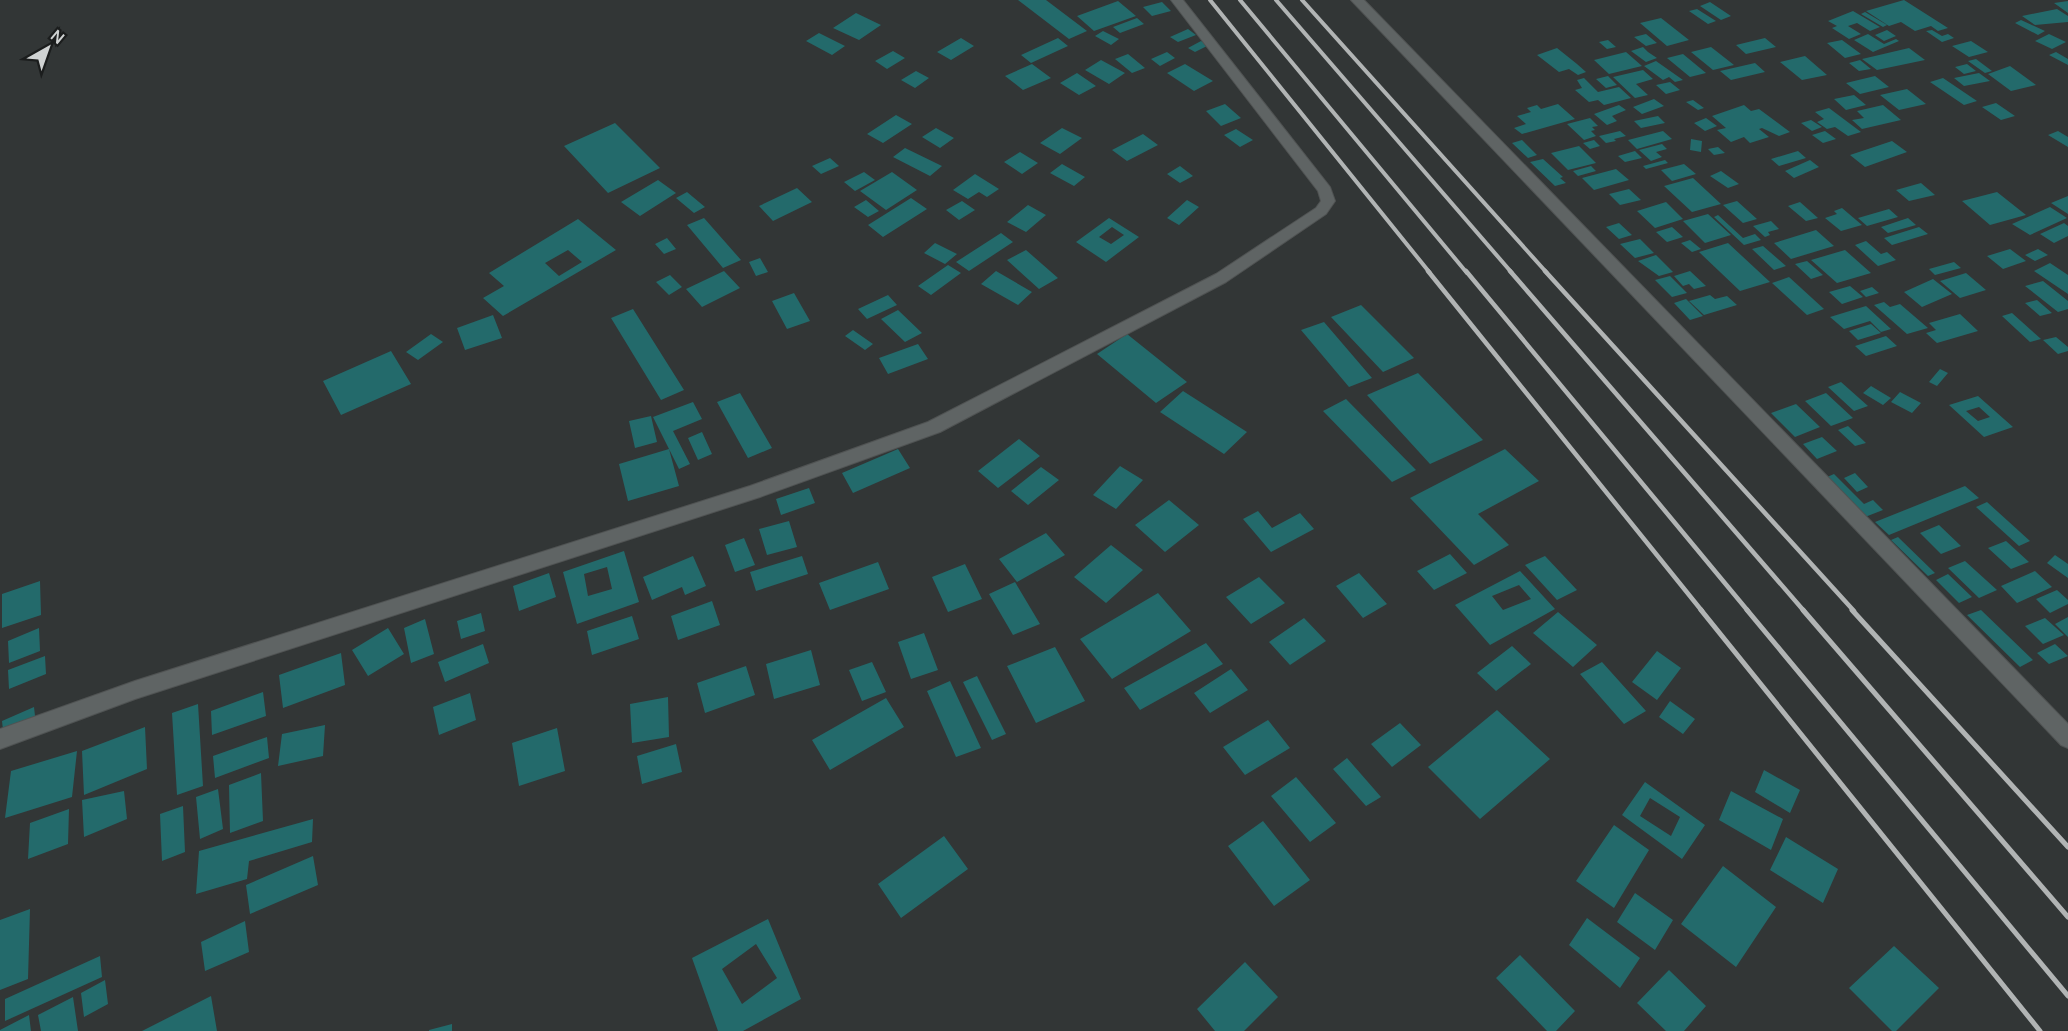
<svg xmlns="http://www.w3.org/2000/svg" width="2068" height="1031" viewBox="0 0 2068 1031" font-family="Manrope,sans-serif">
  <rect width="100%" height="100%" fill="#323636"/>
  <path fill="#236a6b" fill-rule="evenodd" d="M1018 0H1046L1087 31 1069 39Z
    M1904 0 1948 28 1938 31 1931 26 1915 31 1901 22 1889 26 1866 11Z
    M1118 1 1136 16 1094 31 1077 16Z
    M2068 1V13L2054 3Z
    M1162 2 1171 11 1152 16 1143 7Z
    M1710 2 1731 16 1721 20 1700 6Z
    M1697 9 1716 21 1708 24 1689 11Z
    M2057 9 2068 16V22L2035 25 2022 16Z
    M1853 11 1880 27 1870 31 1857 23 1848 26 1861 34 1849 39 1832 28 1837 26 1828 21Z
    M1865 12 1887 25 1883 27 1861 14Z
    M856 13 881 25 859 40 833 28Z
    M1137 18 1144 24 1120 33 1113 27Z
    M1661 18 1689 40 1667 46 1640 23Z
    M2021 20 2045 31 2038 35 2015 23Z
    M1188 29 1196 35 1178 42 1170 37Z
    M1887 30 1896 36 1884 41 1875 35Z
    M1932 30 1942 36 1948 34 1954 38 1942 42 1926 31Z
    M1103 31 1119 39 1111 45 1095 36Z
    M819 33 845 46 832 55 806 41Z
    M1646 34 1657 43 1646 46 1634 37Z
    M1868 34 1884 44 1896 39 1899 41 1873 52 1854 40Z
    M2049 34 2066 42 2052 49 2035 41Z
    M961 38 974 46 951 60 937 52Z
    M1058 38 1068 46 1031 63 1021 55Z
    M1765 38 1776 47 1746 54 1736 45Z
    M1608 40 1616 47 1607 49 1599 42Z
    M1842 40 1861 54 1845 58 1827 43Z
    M1201 41 1209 45 1195 52 1188 48Z
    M1971 41 1988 52 1969 57 1952 46Z
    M1643 47 1648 52 1657 58 1646 62 1631 51Z
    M1711 47 1734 65 1713 70 1691 52Z
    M1557 48 1577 64 1586 72 1578 75 1569 69 1559 72 1537 55Z
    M1909 48 1925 60 1877 70 1862 59Z
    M893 51 905 58 887 69 875 61Z
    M1167 52 1175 58 1160 66 1151 59Z
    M1626 52 1642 66 1609 74 1594 60Z
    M2056 52 2068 59V65L2049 55Z
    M1128 54 1145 68 1132 73 1115 59Z
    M1683 54 1706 73 1690 77 1667 58Z
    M1805 56 1827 75 1802 80 1780 62Z
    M1976 59 1992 71 1985 73 1968 61Z
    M1101 60 1125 73 1109 84 1085 70Z
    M1860 60 1871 69 1859 71 1849 63Z
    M1656 61 1683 80 1675 82 1669 77 1663 80 1644 66Z
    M1755 63 1765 72 1731 80 1720 71Z
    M1032 64 1051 78 1023 90 1005 76Z
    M1185 64 1213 81 1194 91 1167 73Z
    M1967 64 1976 71 1964 74 1955 67Z
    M2010 66 2036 85 2011 91 1988 74Z
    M1643 70 1653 79 1636 84 1648 95 1635 98 1613 77Z
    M916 71 929 78 915 88 901 80Z
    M1077 73 1096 86 1079 95 1060 83Z
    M1979 73 1990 81 1964 86 1954 78Z
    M1608 76 1617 85 1606 88 1596 79Z
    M1875 76 1889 87 1860 94 1846 83Z
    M1584 78 1598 92 1619 87 1631 98 1604 105 1598 100 1589 102 1575 90 1582 88 1577 80Z
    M1943 78 1977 101 1964 105 1930 82Z
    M1670 82 1680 90 1666 94 1656 85Z
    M1907 89 1926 104 1899 110 1880 95Z
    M1854 95 1866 105 1846 110 1834 99Z
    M1654 99 1664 106 1642 114 1633 107Z
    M1693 100 1704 108 1698 110 1686 102Z
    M1996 103 2015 116 2001 120 1982 107Z
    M1225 104 1241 118 1221 126 1206 111Z
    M1558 104 1575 119 1522 134 1514 128 1526 124 1517 116 1531 112 1527 108 1537 105 1541 109Z
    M1619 105 1626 110 1612 116 1617 121 1607 125 1594 114Z
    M1744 105 1751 111 1759 109 1790 132 1779 136 1762 128 1759 129 1769 137 1750 143 1744 137 1731 142 1717 130 1726 128 1712 116Z
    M1883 105 1901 120 1862 129 1852 120 1864 118 1857 111Z
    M1829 108 1861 132 1848 136 1835 127 1827 129 1817 122 1824 119 1815 112Z
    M896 115 912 124 883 143 867 134Z
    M1658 116 1665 123 1641 128 1634 121Z
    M1590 118 1598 126 1592 127 1595 130 1591 131 1596 136 1584 140 1567 124Z
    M1706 118 1717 126 1705 131 1694 123Z
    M1811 120 1822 127 1812 131 1801 123Z
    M615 123 660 168 608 193 564 146Z
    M936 128 954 138 940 148 922 137Z
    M1062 128 1082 138 1060 154 1040 143Z
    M1236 129 1253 140 1240 147 1224 135Z
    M1620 131 1626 136 1614 139 1616 141 1606 143 1599 136Z
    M1663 131 1672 139 1637 149 1628 140Z
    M1825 131 1836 139 1823 143 1812 135Z
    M2058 131 2068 137V147L2048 135Z
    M1143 134 1158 145 1127 161 1112 150Z
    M1691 139 1702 141 1701 152 1690 150Z
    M1522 140 1537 155 1528 158 1512 143Z
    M1594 140 1600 146 1590 149 1583 143Z
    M1892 141 1907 152 1865 167 1850 155Z
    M1662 144 1667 149 1656 152 1662 157 1651 161 1639 150Z
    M1579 146 1596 163 1568 170 1551 153Z
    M1718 147 1725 153 1714 155 1708 149Z
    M905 148 942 166 930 176 893 157Z
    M1635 151 1642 158 1625 162 1618 156Z
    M1798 151 1806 158 1779 166 1771 159Z
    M1020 152 1038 163 1022 174 1004 162Z
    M830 158 839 166 821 174 812 166Z
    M1543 159 1563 177 1560 178 1566 183 1555 186 1530 162Z
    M1665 160 1668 163 1646 169 1643 166Z
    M1810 160 1819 167 1794 178 1785 171Z
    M1062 164 1085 177 1074 186 1050 173Z
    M1684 164 1696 174 1672 181 1661 170Z
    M1180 166 1193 176 1180 183 1167 174Z
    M1591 166 1596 171 1578 176 1573 171Z
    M1616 169 1629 180 1594 190 1582 178Z
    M1721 171 1739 184 1728 188 1710 176Z
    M864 172 875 180 855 191 844 182Z
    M892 172 917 190 886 210 860 191Z
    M975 174 999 189 987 197 979 192 968 199 953 190Z
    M1693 178 1721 204 1692 212 1664 186Z
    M658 180 676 193 640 216 621 202Z
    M1921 183 1935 195 1909 201 1896 190Z
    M797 188 812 202 773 221 759 206Z
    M1629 189 1641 200 1620 205 1609 194Z
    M687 192 705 207 694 213 676 198Z
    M1997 192 2026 215 1990 225 1962 201Z
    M2068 196V214L2051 203Z
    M911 198 927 209 883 237 868 225Z
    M866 200 879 211 868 217 854 207Z
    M1187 200 1199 207 1179 225 1167 218Z
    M962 201 975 210 959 220 946 210Z
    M1737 201 1757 219 1743 223 1723 205Z
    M1666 202 1683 219 1655 228 1637 211Z
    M1800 202 1818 218 1806 221 1788 206Z
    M1028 205 1046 215 1026 232 1007 222Z
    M2050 207 2067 218 2030 235 2012 224Z
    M1842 208 1862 225 1841 231 1825 218 1837 214 1834 211Z
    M1889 209 1898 217 1867 226 1858 218Z
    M1708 214 1731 235 1705 243 1683 221Z
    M1718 215 1743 238 1755 234 1761 240 1744 245 1714 217Z
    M704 218 741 260 723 268 687 225Z
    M1109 218 1139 237 1106 262 1076 242ZM1112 227 1124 235 1111 244 1099 237Z
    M1908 218 1916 225 1888 233 1881 227Z
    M578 219 616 250 503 316 483 298 504 286 489 273ZM568 250 582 262 559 276 545 263Z
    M1771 221 1779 229 1768 232 1770 235 1765 237 1753 226Z
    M1619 223 1632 235 1619 239 1606 227Z
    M2064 223 2068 226V236L2054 243 2040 234Z
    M1672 227 1683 237 1667 242 1656 232Z
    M1919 227 1928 234 1892 245 1884 238Z
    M1816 230 1834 246 1791 259 1774 243Z
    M1001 233 1013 242 969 271 956 262Z
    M667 238 676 249 664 254 655 244Z
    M1640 239 1654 253 1635 258 1620 244Z
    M1690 240 1701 249 1692 252 1681 243Z
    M1866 241 1881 254 1887 252 1896 260 1878 266 1855 245Z
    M935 243 957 254 945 264 924 253Z
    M1728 243 1770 282 1740 291 1699 252Z
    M1763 246 1786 266 1774 270 1752 249Z
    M2010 249 2026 261 2003 269 1987 256Z
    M2038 249 2048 255 2035 261 2025 255Z
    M1026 250 1058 278 1039 289 1007 260Z
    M1845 250 1871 273 1837 283 1811 260Z
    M1656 255 1673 272 1659 276 1638 261Z
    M760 258 768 272 756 276 749 262Z
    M1807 261 1823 275 1811 279 1795 264Z
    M1954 262 1961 268 1935 275 1929 269Z
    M2050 263 2068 275V294L2034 271Z
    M948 265 961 273 931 295 918 286Z
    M724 271 740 288 702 307 686 289Z
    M996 271 1032 292 1018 305 981 284Z
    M1690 271 1706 286 1694 289 1689 284 1683 286 1674 276Z
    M1966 273 1986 290 1960 298 1940 281Z
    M670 275 682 287 669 295 656 282Z
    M1670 276 1687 293 1672 297 1655 280Z
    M1789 277 1824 309 1807 315 1772 283Z
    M1933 279 1952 294 1922 307 1904 292Z
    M2043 281 2068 301V309L2058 312 2025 286Z
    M1850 286 1863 297 1842 304 1829 292Z
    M1872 287 1879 293 1866 297 1860 291Z
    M794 293 810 321 787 329 772 301Z
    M888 295 897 305 867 319 858 309Z
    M1710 295 1715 299 1727 296 1737 305 1704 315 1689 301Z
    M1686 299 1703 316 1690 320 1674 303Z
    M2037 300 2052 313 2040 316 2025 303Z
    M1884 302 1890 307 1900 304 1928 328 1907 334 1874 305Z
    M1361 305 1414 358 1383 372 1331 317Z
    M1866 306 1891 329 1881 332 1870 321 1844 329 1830 317Z
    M633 309 684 390 661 400 611 318Z
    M898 310 922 333 905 342 881 319Z
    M2012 313 2041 339 2030 342 2002 316Z
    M1960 314 1978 331 1937 343 1926 333 1936 330 1929 323Z
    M493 315 502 338 465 350 457 328Z
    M1324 322 1372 378 1349 387 1301 330Z
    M1871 324 1881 333 1858 340 1849 331Z
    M853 330 873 344 865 350 845 336Z
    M431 334 443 342 418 360 406 352Z
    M1127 334 1187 382 1156 403 1097 354Z
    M1886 336 1897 346 1866 356 1855 346Z
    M2056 337 2068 347V351L2058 354 2043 340Z
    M918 344 928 359 888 374 879 358Z
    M391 351 411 384 341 415 323 381Z
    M1940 369 1948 373 1937 386 1929 382Z
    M1418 373 1483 440 1430 464 1367 395Z
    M1841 382 1868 406 1854 411 1828 387Z
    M1871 386 1891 398 1883 405 1863 393Z
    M1183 391 1247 432 1224 454 1160 412Z
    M1900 392 1921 403 1912 413 1891 402Z
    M740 393 772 448 748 458 717 402Z
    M1826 393 1853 418 1831 426 1805 401Z
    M1978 396 2013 427 1984 437 1949 405ZM1979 407 1990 417 1978 421 1966 411Z
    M1346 399 1416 470 1392 482 1323 411Z
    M693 402 702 419 673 431 690 464 679 469 669 449 679 486 628 501 619 464 669 449 653 417Z
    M1796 404 1820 427 1795 437 1771 413Z
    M651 416 657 442 635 448 629 421Z
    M1848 426 1866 443 1855 446 1838 430Z
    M702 432 712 454 698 460 688 438Z
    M1822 437 1837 451 1817 459 1803 444Z
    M1019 439 1040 456 998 488 978 471Z
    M898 449 910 468 853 493 842 473Z
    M1505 449 1539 481 1478 514 1509 545 1474 565 1410 498Z
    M1120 466 1143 480 1116 509 1093 495Z
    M1041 467 1059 480 1028 505 1011 491Z
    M1855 473 1868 487 1857 492 1844 478Z
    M1834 474 1864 504 1873 500 1883 510 1865 517 1825 478Z
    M1965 486 1979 498 1889 535 1875 522Z
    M809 488 815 503 781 515 776 499Z
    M1169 500 1199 525 1165 552 1135 525Z
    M1987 502 2030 541 2019 546 1976 507Z
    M1258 511 1272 528 1300 513 1314 529 1271 552 1243 519Z
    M789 521 797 547 767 555 759 529Z
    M1939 525 1961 546 1941 554 1920 533Z
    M1046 533 1065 555 1017 582 999 559Z
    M1898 537 1935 573 1928 576 1891 540Z
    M744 538 755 565 735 572 725 545Z
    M2006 541 2029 562 2011 569 1988 548Z
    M1111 545 1143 570 1106 603 1074 577Z
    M624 551 639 602 577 624 563 572ZM607 567 612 589 588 596 584 574Z
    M1450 554 1467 573 1434 590 1417 571Z
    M2055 555 2068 564V578L2047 563Z
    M693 556 706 586 685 595 682 587 652 600 643 577Z
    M802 556 808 574 756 591 750 572Z
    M1545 556 1577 590 1557 600 1525 565Z
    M1965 561 1997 590 1979 598 1948 568Z
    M878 562 889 589 830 610 819 583Z
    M965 564 982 599 948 612 932 577Z
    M1520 571 1555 609 1490 645 1455 605ZM1519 585 1531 599 1503 610 1492 596Z
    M2035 571 2052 587 2017 603 2001 586Z
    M549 573 556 597 519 611 513 586Z
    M1359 573 1387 604 1363 618 1336 586Z
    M1948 574 1972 597 1959 603 1936 580Z
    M1259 577 1285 603 1251 624 1226 597Z
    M40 581 41 615 2 628V594Z
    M1015 582 1040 624 1013 635 989 594Z
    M2057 590 2068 600V604L2050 613 2036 599Z
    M1158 593 1191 631 1112 679 1080 639Z
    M712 601 720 625 678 640 671 616Z
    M1981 610 2033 660 2020 667 1967 615Z
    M1558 612 1597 645 1573 667 1533 633Z
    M481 613 485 631 461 639 457 621Z
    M632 616 639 639 592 655 587 631Z
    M2068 617V637L2055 624Z
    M1304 618 1326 641 1290 665 1269 642Z
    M2045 618 2064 635 2043 644 2025 626Z
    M425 619 434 654 411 663 404 628Z
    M39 628 40 651 9 663 8 641Z
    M388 628 404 654 368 676 352 650Z
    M924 633 938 670 911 679 898 642Z
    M1206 643 1223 664 1140 710 1124 688Z
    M483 644 489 663 445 682 438 662Z
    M2055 644 2068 656 2049 664 2037 653Z
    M1512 646 1531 664 1496 691 1477 673Z
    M1055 647 1085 701 1036 723 1007 666Z
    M811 650 820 685 774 699 766 664Z
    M1657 651 1681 668 1657 700 1632 682Z
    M341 653 345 685 283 708 279 675Z
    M45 656 46 674 9 689 8 670Z
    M872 662 886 692 862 701 849 670Z
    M1602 662 1646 711 1624 724 1580 674Z
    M746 666 755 695 705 713 697 683Z
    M1231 669 1248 690 1210 713 1194 693Z
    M977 676 1006 734 992 740 963 682Z
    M950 681 981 748 956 757 927 691Z
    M263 692 266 716 212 735 211 711Z
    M470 693 476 720 439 735 433 707Z
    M668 697 669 737 632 743 630 704Z
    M886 698 904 727 830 770 812 740Z
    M1670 701 1695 719 1683 734 1659 717Z
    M198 704 203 786 177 795 172 713Z
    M34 707 35 716 3 730 2 721Z
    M1497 710 1550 759 1480 819 1428 767Z
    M1268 720 1290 748 1245 775 1223 747Z
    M1400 723 1421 745 1392 767 1371 744Z
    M325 725 323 756 278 766 282 734Z
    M145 727 147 769 84 795 82 751Z
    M557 728 565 771 519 786 512 743Z
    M267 737 269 758 215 778 213 756Z
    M676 744 682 772 642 784 637 756Z
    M77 751 72 797 5 818 11 771Z
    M1347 758 1381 797 1366 806 1333 769Z
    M1764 770 1800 790 1790 813 1755 792Z
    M261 773 263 821 230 833 229 785Z
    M1296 777 1336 823 1310 842 1271 796Z
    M1645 782 1705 825 1682 859 1622 815ZM1650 798 1680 817 1671 836 1640 816Z
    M218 789 223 829 200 839 196 797Z
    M124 791 127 819 84 837 82 800Z
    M1731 791 1783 819 1771 850 1719 820Z
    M183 806 185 852 162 861 160 814Z
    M69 809 68 844 28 859 30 823Z
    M313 819 312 842 249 861 247 879 196 894 199 851Z
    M1263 821 1310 880 1274 906 1228 846Z
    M1614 825 1649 850 1614 908 1576 881Z
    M944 836 968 869 901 918 878 884Z
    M1786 837 1838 869 1823 903 1770 870Z
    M313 856 318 885 250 914 246 885Z
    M1723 866 1776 907 1736 967 1681 924Z
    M1635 893 1673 920 1655 950 1617 922Z
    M30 909 28 979 0 990V920Z
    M1587 918 1640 958 1620 988 1569 945Z
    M768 919 801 999 743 1031H718L692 958ZM756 944 777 978 742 1004 722 969Z
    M245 921 249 952 205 971 201 942Z
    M1894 946 1939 988 1896 1031H1892L1849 988Z
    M1520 955 1575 1011 1556 1031H1547L1496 978Z
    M100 956 102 977 5 1021V999Z
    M1245 962 1278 997 1244 1031H1215L1197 1009Z
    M1669 970 1706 1006 1684 1031H1666L1637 1003Z
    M105 980 108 1004 84 1017 81 993Z
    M211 996 217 1031H142Z
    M73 997 78 1031H41L38 1015Z
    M29 1015 31 1031H0V1030Z
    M452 1024V1031H429V1030Z"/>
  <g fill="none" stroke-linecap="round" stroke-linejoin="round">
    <g stroke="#505353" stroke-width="2">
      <path id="street" d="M1171 0H1183L1330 187 1335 201 1326 214 1226 282 940 432 760 497 135 699 0 749V729L135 681 750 486 928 422 1216 274 1316 208 1321 201 1318 191Z
        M1351 0H1364L2068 724V748L2061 745Z"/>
    </g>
    <use href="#street" fill="#5f6464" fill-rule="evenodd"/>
    <path stroke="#b1b4b4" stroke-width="4" d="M1210 0 1430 273
      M1240 0 1467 273
      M1276 0 1512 273
      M1302 0 1547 273"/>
    <path stroke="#b1b4b4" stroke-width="4.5" d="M1428 271 1702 611
      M1466 271 1748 611
      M1510 271 1804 611
      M1545 271 1854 611"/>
    <path stroke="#b1b4b4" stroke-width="5" d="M1701 610 2040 1031
      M1747 610 2068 996
      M1803 610 2068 917
      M1852 610 2068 847"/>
  </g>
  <g transform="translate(48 48) rotate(40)" stroke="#1b1d1d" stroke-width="4.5" paint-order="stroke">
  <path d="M0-4.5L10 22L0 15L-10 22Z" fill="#cfd2d2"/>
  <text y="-9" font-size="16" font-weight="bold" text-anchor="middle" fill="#cfd2d2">N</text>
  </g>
</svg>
